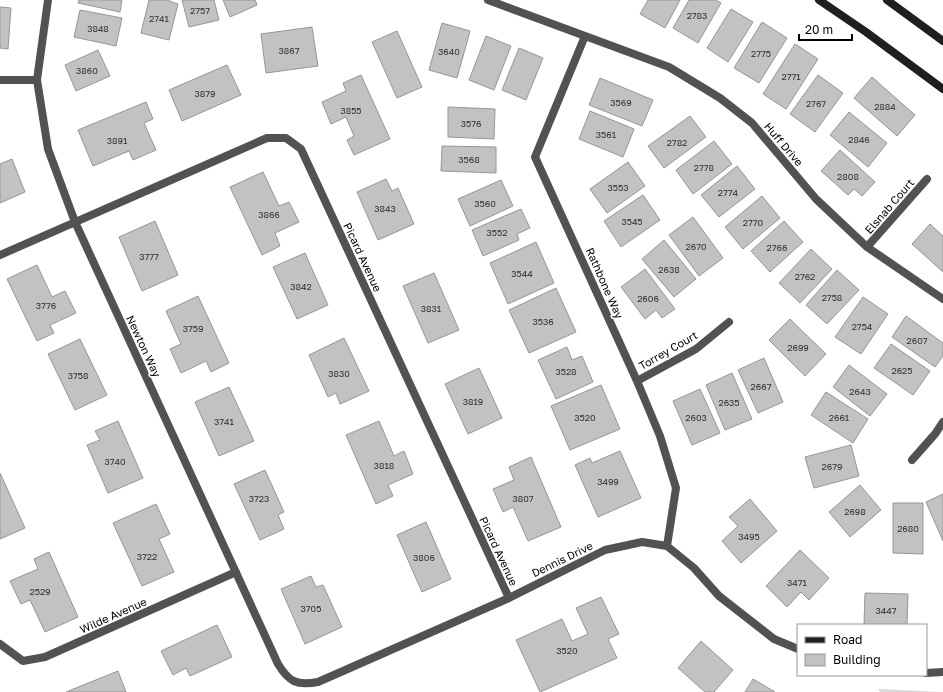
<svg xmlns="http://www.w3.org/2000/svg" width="943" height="692" viewBox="0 0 943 692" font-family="'Golos Text',sans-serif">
  <rect width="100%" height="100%" fill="#fff"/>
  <path fill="#d9d9d9" d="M878 689 943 692H880Z"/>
  <path fill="#c2c2c2" stroke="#969696" d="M79 0H122L120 12 78 3Z
    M149 0H169V1L178 4 169 40 141 33Z
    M182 0H214L219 20 189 27Z
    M223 0H255L257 5 230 17Z
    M648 0H680L665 28 640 14Z
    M689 0H716L721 3 698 43 673 28Z
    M0 7 11 8 8 49 0 48Z
    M731 9 753 22 728 62 707 48Z
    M80 10 122 18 116 46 74 37Z
    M762 22 787 38 759 83 734 68Z
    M442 23 470 31 457 78 429 70Z
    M312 27 318 66 266 73 261 34Z
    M397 31 422 87 397 98 372 42Z
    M486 36 511 46 494 90 469 80Z
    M795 44 818 59 786 109 763 94Z
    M519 48 543 58 526 100 502 90Z
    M98 50 110 76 76 91 65 65Z
    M227 65 241 95 182 121 169 90Z
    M361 75 390 139 354 155 347 140 354 136 346 117 331 124 322 102 346 91 343 83Z
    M818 75 843 93 815 132 790 114Z
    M872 77 915 115 897 136 854 98Z
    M600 78 653 100 642 126 589 105Z
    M146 102 153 119 144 123 156 150 133 160 129 151 93 166 78 130Z
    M448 107 495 109 494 139 448 137Z
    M590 111 634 129 623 157 579 139Z
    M849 112 887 143 868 167 830 135Z
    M690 116 706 137 664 168 648 146Z
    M714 141 732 164 693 194 676 170Z
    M442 146 496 147V173L441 171Z
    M840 150 875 182 862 196 854 189 848 195 821 171Z
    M12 159 25 192 0 203V164Z
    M628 162 645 186 607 213 590 189Z
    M737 166 755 189 719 217 701 195Z
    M263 172 279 206 289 202 299 222 275 233 280 246 262 255 230 187Z
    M386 179 392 191 398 188 414 224 378 240 357 192Z
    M501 180 513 206 470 226 458 199Z
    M643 195 660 220 621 247 604 221Z
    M762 196 780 218 743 249 725 227Z
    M521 209 530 228 517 234 519 240 483 256 472 230Z
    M693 217 723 258 699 276 669 235Z
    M155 221 178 275 142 291 119 237Z
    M784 221 803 242 770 272 751 251Z
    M930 224 943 236V272L912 244Z
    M664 240 696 279 674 297 642 259Z
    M536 242 554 283 508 304 490 263Z
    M811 249 832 269 800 303 779 283Z
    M305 253 328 305 297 319 273 267Z
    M37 265 52 297 65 291 76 313 50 325 54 333 37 341 7 279Z
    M645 269 675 309 662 318 656 310 645 319 621 287Z
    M837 270 859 290 827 324 806 305Z
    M434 273 459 330 428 343 403 286Z
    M556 288 576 332 529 353 509 310Z
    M198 296 229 363 211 372 206 361 181 373 170 349 181 344 166 311Z
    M863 297 888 314 861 354 835 337Z
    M906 316 943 343V356L935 367 892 337Z
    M790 319 826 354 805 376 769 340Z
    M344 338 369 391 340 404 336 393 328 397 309 355Z
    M80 339 107 395 75 410 48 354Z
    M891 344 930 371 913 395 874 368Z
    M567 347 572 360 582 356 593 382 556 399 538 360Z
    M764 358 783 402 758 413 738 370Z
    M849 365 887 394 870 416 833 387Z
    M479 368 502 418 468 434 445 384Z
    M732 373 752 419 725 430 706 385Z
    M601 385 620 429 570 450 551 406Z
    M229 387 254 441 219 456 195 402Z
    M700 389 720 433 692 445 673 401Z
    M826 392 868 419 853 443 811 415Z
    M118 421 143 478 108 493 87 445 100 440 95 431Z
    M379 421 394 456 404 451 413 474 388 485 393 496 376 504 346 435Z
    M851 445 859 476 814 488 805 457Z
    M620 451 641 498 598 517 575 465 590 458 592 463Z
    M531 457 561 527 528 541 513 507 503 512 493 489 514 480 509 467Z
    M265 470 284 512 278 515 284 529 260 540 234 484Z
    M0 473 25 528 0 539Z
    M860 485 881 510 850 537 829 512Z
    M943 494V541L926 502Z
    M750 499 777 531 741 563 722 541 738 526 729 517Z
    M893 503H923V554L893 553Z
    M156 504 170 534 159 539 174 572 142 586 113 523Z
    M426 522 451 579 422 592 397 535Z
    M800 550 829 578 809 600 801 592 787 607 766 586Z
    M49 552 78 617 45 632 30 600 21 604 10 581 38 569 34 559Z
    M311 576 316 587 323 585 342 627 305 644 281 589Z
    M865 593 908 594 907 625H864Z
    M601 597 619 634 608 639 617 658 540 692 516 640 562 619 572 641 588 634 576 608Z
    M217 625 232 657 190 676 186 668 173 675 161 651Z
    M701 641 733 670 714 692H705L678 668Z
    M118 671 126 692H66Z
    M753 679 775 692H745Z"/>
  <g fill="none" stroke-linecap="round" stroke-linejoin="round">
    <path stroke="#525252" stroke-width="8" d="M48 0 37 80 48 149 75 222 278 664C289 682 297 686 318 682L509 598 605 550 642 542 667 546 694 568 719 596 774 639 798 649
      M488 0 669 67 720 98 752 123 816 199 867 247 943 299
      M585 36 535 157 637 381 660 436 676 488 667 546
      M0 80H37
      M867 247 927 179
      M0 255 267 138H286L301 149 509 598
      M637 381 696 349 729 322
      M912 460 935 434 943 422
      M0 644 23 661 45 657 236 572
      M926 673 943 672"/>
    <path stroke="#1f1f1f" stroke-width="8" d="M819 0 866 32 943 89
      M887 0 943 41"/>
  </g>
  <g text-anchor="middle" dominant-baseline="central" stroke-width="3.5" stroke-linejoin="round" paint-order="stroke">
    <g font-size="9" fill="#303030">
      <text x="200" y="10">2757</text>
      <text x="697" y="15">2783</text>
      <text x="159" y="18">2741</text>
      <text x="98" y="28">3848</text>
      <text x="289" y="50">3867</text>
      <text x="449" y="51">3640</text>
      <text x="761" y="53">2775</text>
      <text x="87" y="70">3860</text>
      <text x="791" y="76">2771</text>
      <text x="205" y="93">3879</text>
      <text x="621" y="102">3569</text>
      <text x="816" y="103">2767</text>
      <text x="885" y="106">2884</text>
      <text x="351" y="110">3855</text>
      <text x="471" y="123">3576</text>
      <text x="606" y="134">3561</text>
      <text x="859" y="139">2846</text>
      <text x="117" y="140">3891</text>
      <text x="677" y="142">2782</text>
      <text x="469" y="159">3568</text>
      <text x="704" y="167">2778</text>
      <text x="848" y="176">2808</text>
      <text x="618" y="187">3553</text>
      <text x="728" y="192">2774</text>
      <text x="485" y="203">3560</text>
      <text x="385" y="208">3843</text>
      <text x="269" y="214">3866</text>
      <text x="632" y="221">3545</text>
      <text x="753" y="222">2770</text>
      <text x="497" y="232">3552</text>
      <text x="696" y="246">2670</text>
      <text x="777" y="247">2766</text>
      <text x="149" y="256">3777</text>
      <text x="669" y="269">2638</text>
      <text x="522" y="273">3544</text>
      <text x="805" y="276">2762</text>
      <text x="301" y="286">3842</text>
      <text x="832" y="297">2758</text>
      <text x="648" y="298">2606</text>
      <text x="46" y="305">3776</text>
      <text x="431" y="308">3831</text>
      <text x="543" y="321">3536</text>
      <text x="862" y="326">2754</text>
      <text x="193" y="328">3759</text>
      <text x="917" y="340">2607</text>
      <text x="798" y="347">2699</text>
      <text x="902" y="370">2625</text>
      <text x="566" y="371">3528</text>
      <text x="339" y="373">3830</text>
      <text x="78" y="375">3758</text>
      <text x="761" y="386">2667</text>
      <text x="860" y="391">2643</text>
      <text x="473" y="401">3819</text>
      <text x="729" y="402">2635</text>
      <text x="585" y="417">3520</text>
      <text x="696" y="417">2603</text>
      <text x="839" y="417">2661</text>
      <text x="224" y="421">3741</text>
      <text x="115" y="461">3740</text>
      <text x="384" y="465">3818</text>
      <text x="832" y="466">2679</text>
      <text x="608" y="481">3499</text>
      <text x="259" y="498">3723</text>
      <text x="523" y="498">3807</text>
      <text x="855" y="511">2698</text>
      <text x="908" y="528">2680</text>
      <text x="749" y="536">3495</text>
      <text x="147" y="556">3722</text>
      <text x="424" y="557">3806</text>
      <text x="797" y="582">3471</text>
      <text x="40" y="591">2529</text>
      <text x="311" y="608">3705</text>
      <text x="886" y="610">3447</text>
      <text x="567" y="650">3520</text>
    </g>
    <g font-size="11" fill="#000" stroke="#fff">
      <text transform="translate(784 144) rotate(50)">Huff Drive</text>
      <text transform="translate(889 206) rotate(-49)">Elsnab Court</text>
      <text transform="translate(363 257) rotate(65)">Picard Avenue</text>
      <text transform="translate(605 283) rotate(66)">Rathbone Way</text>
      <text transform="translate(144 346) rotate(65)">Newton Way</text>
      <text transform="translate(668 350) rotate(-30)">Torrey Court</text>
      <text transform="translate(499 551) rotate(65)">Picard Avenue</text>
      <text transform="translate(562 559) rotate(-26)">Dennis Drive</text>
      <text transform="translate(113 615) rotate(-24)">Wilde Avenue</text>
    </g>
  </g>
  <rect x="797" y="624" width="130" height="52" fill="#ffffff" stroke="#999999"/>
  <rect x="805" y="637" width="20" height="6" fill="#1f1f1f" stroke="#999999"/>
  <text x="833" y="644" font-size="12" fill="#000000">Road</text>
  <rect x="805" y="654" width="20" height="12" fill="#c2c2c2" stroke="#999999"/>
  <text x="833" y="664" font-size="12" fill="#000000">Building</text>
  <path d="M799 34v6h53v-6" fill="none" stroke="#000000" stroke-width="2"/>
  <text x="805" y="34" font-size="12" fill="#000000" stroke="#ffffff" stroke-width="3" paint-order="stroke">20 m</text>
</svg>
